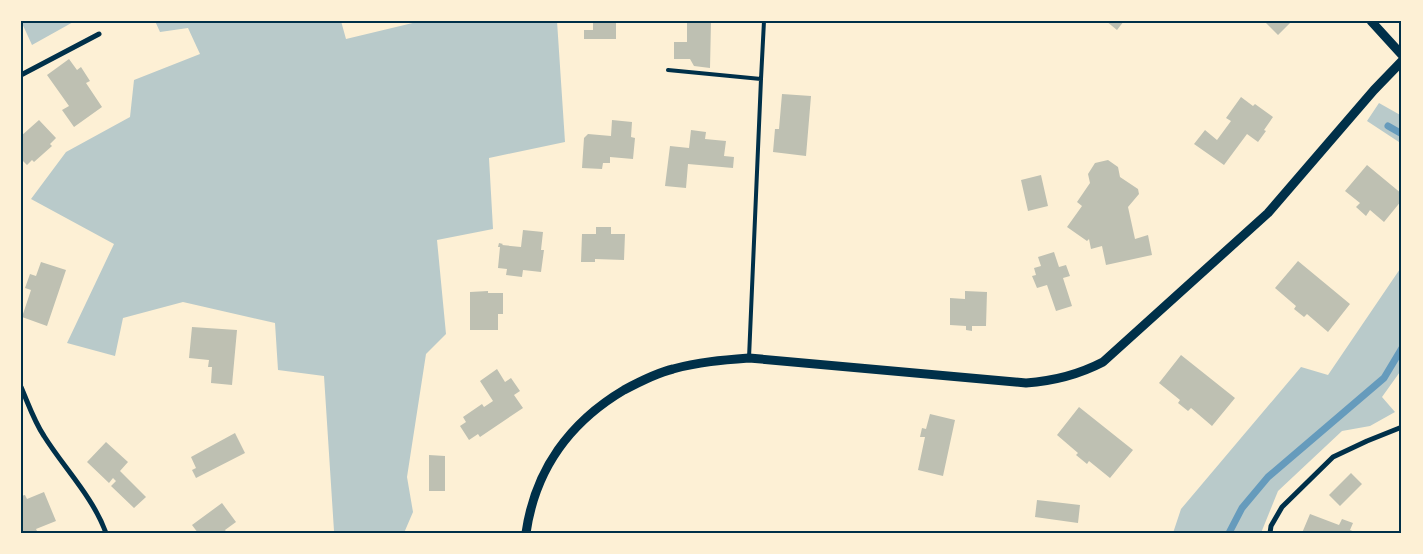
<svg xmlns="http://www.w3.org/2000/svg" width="1423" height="554" viewBox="0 0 1423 554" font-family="Merriweather,serif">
  <rect width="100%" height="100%" fill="#fdf0d5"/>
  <path fill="#b9caca" d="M21 21H75L32 45Z
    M155 21H341L346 39 421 21H557L565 142 489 158 493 229 437 240 446 334 426 354 407 477 413 512 404 533 334 531 324 376 278 370 275 323 183 302 123 318 115 356 67 343 114 244 31 199 66 152 130 117 134 80 200 54 188 28 160 32Z
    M1379 103 1402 116V144L1367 121Z
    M1402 266V369L1382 397 1395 412 1370 426 1342 431 1278 491 1261 533H1173L1181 509 1301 367 1328 375Z"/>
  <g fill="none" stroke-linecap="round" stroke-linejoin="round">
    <path stroke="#669bbc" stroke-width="7" d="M1388 126 1402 134
      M1229 533 1242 508 1268 477 1384 378 1402 348"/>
  </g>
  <path fill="#bec0b2" d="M593 21H616V39H584V30H593Z
    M687 21H711L710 68 694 66 690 59H674V42H687Z
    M1106 21H1124L1117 30Z
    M1264 21H1292L1278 35Z
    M69 59 77 70 81 67 90 81 86 83 102 107 74 127 62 110 69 106 47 75Z
    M782 94 811 96 806 156 773 152 775 129H779Z
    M1241 97 1253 106 1255 104 1273 117 1264 130 1266 131 1258 142 1247 134 1224 165 1194 144 1205 130 1217 140 1231 121 1226 118Z
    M39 120 56 138 50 144 52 146 34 162 32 160 27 165 21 159V136Z
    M612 120 632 122 631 137 635 138 633 159 610 157V163H603L602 169 582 168 584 138 588 134 611 136Z
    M691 130 706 132 705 139 726 141 724 156 734 157 733 168 688 164 686 188 665 186 670 146 689 148Z
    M1108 160 1118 167 1120 177 1138 189 1139 194 1128 207 1135 239 1148 235 1152 255 1106 265 1102 246 1091 249 1089 239 1087 241 1067 227 1082 206 1077 202 1090 183 1088 174 1095 163Z
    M1367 165 1402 194V200L1384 222 1370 210 1366 216 1356 207 1360 203 1345 191Z
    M1041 175 1048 206 1028 211 1021 180Z
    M596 227H611V234H625L624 260 595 259V262H581L582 234H596Z
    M523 230 543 232 541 250H544L541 272 523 270 522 277 506 275 507 269 498 268 500 247H498L499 243 503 244 502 245 521 247Z
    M1054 252 1059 267 1066 265 1070 276 1063 278 1072 306 1056 311 1047 285 1037 288 1032 276 1036 275 1034 268 1041 266 1038 257Z
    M1298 261 1350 304 1328 332 1307 314 1304 317 1294 309 1296 306 1275 288Z
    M41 262 66 270 47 326 22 317 31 290 25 288 30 274 36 276Z
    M488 291V293H503V314H498V330H470V292Z
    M965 291 987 292 986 326H972V331L966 330V326L950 325V298L965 299Z
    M192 327 237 330 232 385 211 383 212 367H208L209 360 189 358Z
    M1181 355 1235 398 1212 426 1191 408 1188 411 1178 403 1180 400 1159 383Z
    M497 369 505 382 511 378 520 391 514 395 523 408 480 437 478 434 469 440 460 426 466 422 463 417 482 404 484 407 493 401 480 381Z
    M1079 407 1133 450 1110 478 1089 461 1087 464 1076 455 1078 453 1057 435Z
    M930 414 955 420 943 476 918 470 925 437H920L922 428 926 429Z
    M235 433 245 453 196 478 192 470 196 468 191 457Z
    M106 442 128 462 120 471 146 497 134 508 111 486 116 481 113 478 109 483 87 462Z
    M429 455 445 456V491H429Z
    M1351 473 1362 484 1340 506 1329 495Z
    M44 492 56 521 36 529 38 533H21V496L25 495 27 499Z
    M1037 500 1080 505 1078 523 1035 517Z
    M222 503 236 522 225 530 227 533H198L192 525Z
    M1310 514 1339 525 1342 519 1353 523 1350 530 1357 533H1302Z"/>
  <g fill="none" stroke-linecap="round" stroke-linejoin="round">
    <path stroke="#003049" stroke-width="4" d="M668 70 761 79 749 358
      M761 79 764 21"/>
    <path stroke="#003049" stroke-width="5" d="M21 75 99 34
      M21 387C28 403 34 421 44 436 64 468 93 497 106 533
      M1270 533 1271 526 1282 507 1333 457 1367 441 1402 427"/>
    <path stroke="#003049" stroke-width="9" d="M1371 21 1402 55
      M526 533C535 470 570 422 624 390 639 382 656 373 673 369 698 362 723 360 749 358L1026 383C1054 381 1078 375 1103 362L1268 213 1374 90 1402 61"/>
  </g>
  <rect width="1423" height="554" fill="none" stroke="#fdf0d5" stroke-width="45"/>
  <rect x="22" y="22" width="1378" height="510" fill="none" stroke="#003049" stroke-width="2"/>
</svg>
